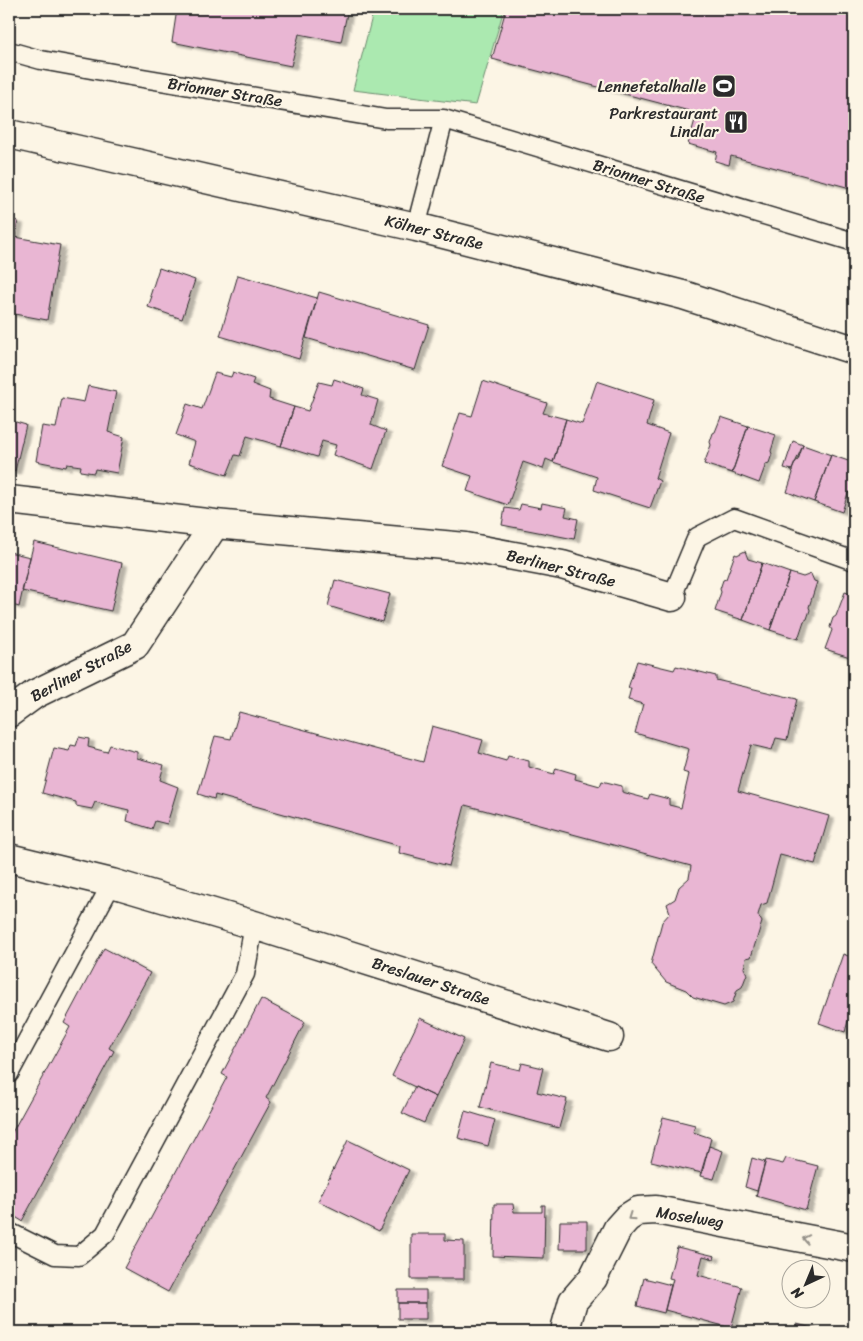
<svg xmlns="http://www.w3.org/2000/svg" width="863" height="1341" viewBox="0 0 863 1341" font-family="Sriracha,sans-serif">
  <defs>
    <filter id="shadow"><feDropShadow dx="5.5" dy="3" stdDeviation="1" flood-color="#0004"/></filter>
  </defs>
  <rect width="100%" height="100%" fill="#fcf5e5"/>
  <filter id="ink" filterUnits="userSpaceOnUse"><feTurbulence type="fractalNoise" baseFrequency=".02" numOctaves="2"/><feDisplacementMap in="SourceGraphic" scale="10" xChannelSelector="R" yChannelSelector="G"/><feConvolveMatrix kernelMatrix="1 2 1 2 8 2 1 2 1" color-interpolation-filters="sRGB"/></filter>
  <g filter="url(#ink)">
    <path fill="#abe9b0" stroke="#6b8a6e" d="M374 9H504L476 105 353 90Z"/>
    <path fill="#e9b6d3" stroke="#2b2b2b" filter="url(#shadow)" d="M177 9H348L341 42 299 34 291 66 172 42Z
      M506 9H854V189L731 156 729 165 715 161 717 152 688 144 697 113 492 59Z
      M9 219 18 221 12 253H9V256Z
      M15 237 60 245 47 320 9 313V253H12Z
      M159 268 195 280 182 319 148 307 152 296H150Z
      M238 275 317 298 299 359 220 336Z
      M319 292 429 325 415 370 306 338Z
      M233 372 254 379 252 384 270 391 269 399 294 407 281 446 247 436 240 456 235 455 227 475 189 463 195 442 176 435 187 404 202 409 215 373 231 377Z
      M334 379 364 389 362 395 378 400 371 425 386 431 373 469 333 455 336 445 322 441 317 457 281 446 294 407 308 411 319 382 332 385Z
      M483 381 547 403 543 413 566 419 553 462 546 459 543 469 523 462 508 505 467 491 472 476 442 466 460 413 472 416Z
      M597 381 654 400 647 425 669 433 655 478 660 481 650 508 594 490 597 477 553 462 566 419 582 424Z
      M88 386 116 392 108 432 124 437 117 473 95 469 94 473 80 471 81 466 67 464 66 467 36 461 42 426 56 428 62 398 84 402Z
      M721 417 748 426 732 473 704 464 711 445 710 442 713 433 715 432Z
      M9 420 26 425 15 471 9 470Z
      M748 426 776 435 771 451 772 454 769 463 766 464 759 483 732 473Z
      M793 441 803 445 792 470 784 468Z
      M803 445 831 455 814 502 787 492 793 473 792 470 795 462 798 460Z
      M831 455 854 463V483L852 491 848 493 842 512 814 502Z
      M542 503 567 508 565 516 578 519 574 539 502 525 505 508 519 510 521 504 541 508Z
      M34 542 122 563 111 611 22 591Z
      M745 551 748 559 762 563 743 620 715 611 721 592 720 589 723 580 726 579 735 554 737 555Z
      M9 552 30 557 19 607 9 604Z
      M762 563 790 573 770 630 743 620Z
      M790 573 803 577 811 574 814 581 817 582 809 607 810 610 807 619 804 621 798 639 770 630Z
      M335 580 390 594 382 622 328 606Z
      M845 592 854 595V654L853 658 825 649 832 630 830 627 833 618 836 616Z
      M637 661 674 670 676 666 716 676V680L797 699 787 740 776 738 772 750 751 745 738 791 829 816 815 864 780 855 767 903 761 905 758 915 762 922 751 957 746 958 744 968 747 974 742 987 737 990 733 1002 724 1006 693 997 686 990 666 982 651 964 662 922 670 913 667 904 675 899 679 887 689 878 691 866 465 805 449 866 399 853 400 846 215 795 214 799 198 794 215 736 231 739 239 712 423 762 432 726 483 740 479 753 506 761 508 756 529 761V767L554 774 556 768 576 774 575 779 600 786 602 781 622 786V792L648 799 650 794 669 799V805L681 808 689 774 683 772 689 749 635 733 643 704 628 700 631 688H628Z
      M79 737 89 739 88 747 107 752 110 745 137 752V758L164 765 160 780 178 787 167 824 155 821 152 829 127 821 129 810 95 802 92 809 76 806V802L42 793 54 748 69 751 71 745 76 746Z
      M104 948 150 973 109 1048 114 1051 22 1221 9 1213V1138L70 1027 64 1023Z
      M843 954 854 958V1023L848 1021 845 1032 819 1023Z
      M261 999 305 1022 266 1098 271 1102 168 1292 124 1268 227 1077 222 1074Z
      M420 1018 464 1039 436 1097 392 1076Z
      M491 1063 520 1070 522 1063 543 1068 537 1092 567 1099 559 1128 480 1107Z
      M415 1087 436 1097 424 1123 402 1113Z
      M465 1111 495 1120 488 1146 458 1138Z
      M663 1117 695 1125 693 1132 711 1138 702 1173 651 1161Z
      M348 1140 409 1170 379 1231 318 1201Z
      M709 1146 723 1151 714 1179 700 1176Z
      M752 1158 765 1162 757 1191 745 1187Z
      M786 1158 818 1166 806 1210 756 1196 766 1160 783 1164Z
      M494 1204H513L514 1212H542V1205H545L544 1258 493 1256Z
      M560 1221H587V1249H559Z
      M411 1234H445V1240L464 1241V1279H411Z
      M677 1247 715 1256 714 1259 703 1256 698 1275 742 1287 731 1328 665 1310 673 1279 669 1278Z
      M644 1278 671 1285 664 1313 637 1306Z
      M398 1290H426V1303H398Z
      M398 1303H426V1319H398Z
      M797 1324 827 1332H794Z
      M398 1329H451V1332H398Z"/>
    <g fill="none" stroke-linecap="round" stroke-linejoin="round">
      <g stroke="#2b2b2b" stroke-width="21">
        <path id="service" d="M9 51 41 60 113 73 386 119H444L854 242
          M416 227 444 119
          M672 597 697 537 734 518 854 561
          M9 1074 112 883
          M9 1232 55 1255 79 1256 105 1234 245 974 254 925"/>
      </g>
      <g stroke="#2b2b2b" stroke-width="31">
        <path id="minor" d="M9 500 215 524 466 547 562 565 672 597
          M9 713 35 694 135 645 215 524
          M9 858 112 883 254 925 609 1037
          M567 1332 566 1326 573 1301 593 1278 618 1228 627 1218 638 1211 656 1210 854 1248"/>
      </g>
      <g stroke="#2b2b2b" stroke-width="31">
        <path id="secondary" d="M9 134 416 227 683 295 854 350"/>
      </g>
      <use href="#service" stroke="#fcf5e5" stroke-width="18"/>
      <use href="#minor" stroke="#fcf5e5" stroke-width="28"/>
      <use href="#secondary" stroke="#fcf5e5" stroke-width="28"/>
    </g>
    <defs><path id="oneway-chevron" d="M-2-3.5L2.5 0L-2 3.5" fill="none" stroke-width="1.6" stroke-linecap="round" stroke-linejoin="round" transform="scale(1.25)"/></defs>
    <g stroke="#949088">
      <use href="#oneway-chevron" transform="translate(631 1217) rotate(145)"/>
      <use href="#oneway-chevron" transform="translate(806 1239) rotate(-169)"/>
    </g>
  </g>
  <defs>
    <g id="stadium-square" transform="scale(1.25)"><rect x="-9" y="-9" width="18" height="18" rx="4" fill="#2b2b2b" stroke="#fcf5e5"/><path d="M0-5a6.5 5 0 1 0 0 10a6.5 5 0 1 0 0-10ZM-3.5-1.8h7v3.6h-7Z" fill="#fff"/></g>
    <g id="restaurant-square" transform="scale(1.25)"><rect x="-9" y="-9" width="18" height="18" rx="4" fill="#2b2b2b" stroke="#fcf5e5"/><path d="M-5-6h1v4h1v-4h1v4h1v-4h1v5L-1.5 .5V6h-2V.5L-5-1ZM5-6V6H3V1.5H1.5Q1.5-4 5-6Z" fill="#fff"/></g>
  </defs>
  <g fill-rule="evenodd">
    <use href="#stadium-square" x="724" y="86"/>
    <use href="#restaurant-square" x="736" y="122"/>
  </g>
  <g text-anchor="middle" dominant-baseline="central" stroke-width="4.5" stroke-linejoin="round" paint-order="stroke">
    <g font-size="16" fill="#2b2b2b" stroke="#fcf5e5" text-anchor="end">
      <text x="706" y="86">Lennefetalhalle</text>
      <text x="718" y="113">Parkrestaurant<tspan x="718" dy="18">Lindlar</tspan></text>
    </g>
    <g font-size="16" fill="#2b2b2b" stroke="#fcf5e5">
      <text transform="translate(225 92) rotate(9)">Brionner Straße</text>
      <text transform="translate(649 181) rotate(17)">Brionner Straße</text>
      <text transform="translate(434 232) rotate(14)">Kölner Straße</text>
      <text transform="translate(561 568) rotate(14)">Berliner Straße</text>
      <text transform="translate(81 671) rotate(-28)">Berliner Straße</text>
      <text transform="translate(431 981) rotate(18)">Breslauer Straße</text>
      <text transform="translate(690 1217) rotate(9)">Moselweg</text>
    </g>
  </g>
  <rect width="863" height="1341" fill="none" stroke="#fcf5e5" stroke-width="30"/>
  <rect x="15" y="15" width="833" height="1311" fill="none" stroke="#2b2b2b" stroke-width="2" filter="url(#ink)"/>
  <g transform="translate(806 1284) rotate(224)"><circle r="24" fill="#fcf5e5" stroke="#a8a49b"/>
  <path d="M0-4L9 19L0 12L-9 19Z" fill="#2b2b2b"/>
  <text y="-8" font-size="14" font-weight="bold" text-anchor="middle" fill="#2b2b2b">N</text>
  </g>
</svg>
